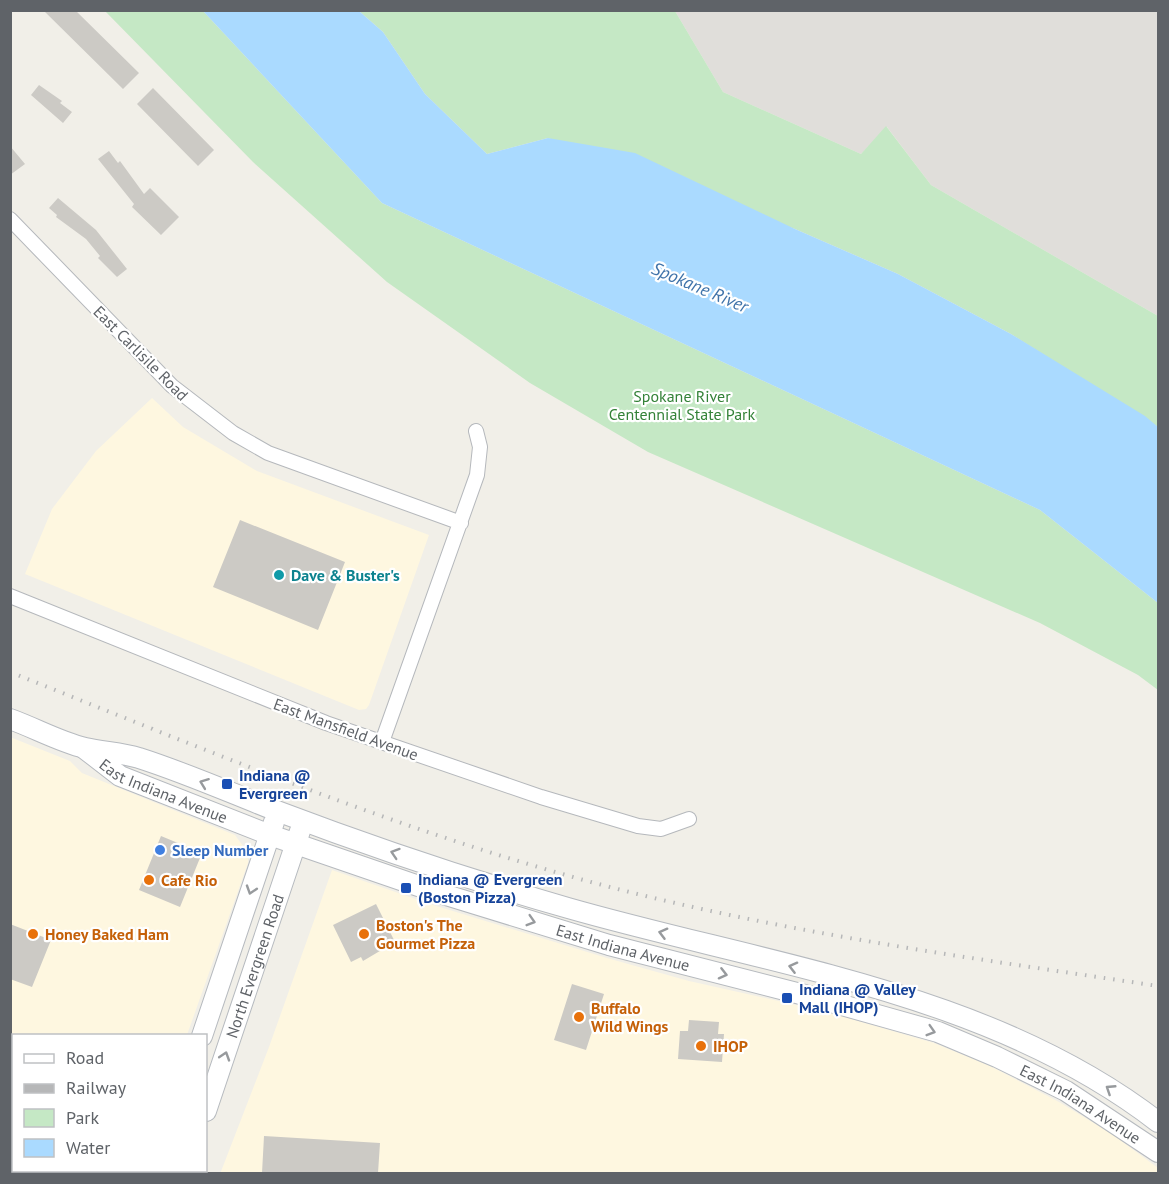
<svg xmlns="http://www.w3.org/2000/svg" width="1169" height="1184" viewBox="0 0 1169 1184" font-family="'PT Sans',sans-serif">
  <rect width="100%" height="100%" fill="#f1efe8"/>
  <path fill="#fef7e0" d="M152 398 183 427 257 471 429 535 369 705 366 709 359 710 25 574 52 509 96 451Z
    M10 737 70 761 82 773 235 835 248 853V863L187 1035 14 1036V1170L119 1171 116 1173H11Z
    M332 870 430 904 607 958 689 981 823 1011 934 1043 990 1066 1059 1102 1112 1134 1158 1168V1174H220L269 1047Z"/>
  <path fill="#e0deda" d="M675 11H1158V316L931 185 887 127 861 154 723 92Z"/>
  <path fill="#c5e8c5" d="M105 11H203L382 203 1040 510 1158 603V690L1138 675 1040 623 648 452 530 383 387 282 253 162Z
    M359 11H675L723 92 861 154 886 126 931 185 1158 316V427L1011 334 898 274 795 229 548 138 487 154 425 94 383 32Z"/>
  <path fill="#aadaff" d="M203 11H359L383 32 425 94 487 154 548 138 635 153 795 229 898 274 1011 334 1145 416 1158 427V603L1040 510 382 203Z"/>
  <path fill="#cccac5" d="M43 10H75L139 73 123 89Z
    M39 85 62 101 60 103 72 112 63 123 31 95Z
    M153 88 214 150 198 166 137 104Z
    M10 146 25 164 10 175Z
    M109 151 118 163 120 161 144 194 150 188 179 217 161 235 132 207 134 204 98 159Z
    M58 198 96 230 127 269 117 277 98 258 100 256 86 239 56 217 57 215 49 208Z
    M240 520 345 562 318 630 213 587Z
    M161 836 202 853 180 907 139 890Z
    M376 904 395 942 363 961 361 957 351 962 333 925Z
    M10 924 51 940 32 987 10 979Z
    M572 984 604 994 586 1050 554 1040Z
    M689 1020 719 1022 718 1034H724L722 1062 678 1059 680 1031H688Z
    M264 1136 380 1143 378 1173H262Z"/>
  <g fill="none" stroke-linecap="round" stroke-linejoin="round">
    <g stroke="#b5b8bc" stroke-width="16">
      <path id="minor" d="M10 219 172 386 233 433 268 453 461 523
        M10 596 326 723 541 797 638 826 661 829 689 819
        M382 742 477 475 480 447 476 431"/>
    </g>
    <g stroke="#b6babf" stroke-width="22">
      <g id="secondary">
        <path d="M10 719C35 728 60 742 85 748 103 752 122 753 139 758 186 773 231 793 277 811 372 847 470 880 568 908 767 965 990 992 1158 1122"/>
        <path id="s1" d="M85 749 120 776 270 835 433 891 609 945 824 1000 938 1032 997 1057 1066 1091 1158 1152"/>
        <path d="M202 1036 274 822"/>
        <path id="s2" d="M206 1111 300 831"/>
        <path d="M140 1174 143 1170"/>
        <path d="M174 1174 176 1170"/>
      </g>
    </g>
    <use href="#minor" stroke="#fff" stroke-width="14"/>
    <use href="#secondary" stroke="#fff" stroke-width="20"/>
    <path stroke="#b6b7b8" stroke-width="4" stroke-dasharray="1.5 8" stroke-linecap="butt" d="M10 672C198 747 385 825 580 879 769 931 965 957 1158 986"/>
  </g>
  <defs><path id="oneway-chevron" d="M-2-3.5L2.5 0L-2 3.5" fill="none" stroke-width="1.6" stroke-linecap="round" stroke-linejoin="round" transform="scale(1.5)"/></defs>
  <g stroke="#979a9d">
    <use href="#oneway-chevron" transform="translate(204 783) rotate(-159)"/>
    <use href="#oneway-chevron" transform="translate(395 853) rotate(-162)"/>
    <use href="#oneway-chevron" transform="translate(251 890) rotate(108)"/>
    <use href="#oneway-chevron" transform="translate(531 921) rotate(17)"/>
    <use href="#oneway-chevron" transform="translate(663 933) rotate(-165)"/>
    <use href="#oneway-chevron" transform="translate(793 967) rotate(-166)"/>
    <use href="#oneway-chevron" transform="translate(723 974) rotate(14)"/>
    <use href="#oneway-chevron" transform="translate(931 1031) rotate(17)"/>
    <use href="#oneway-chevron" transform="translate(225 1056) rotate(-72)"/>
    <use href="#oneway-chevron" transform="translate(1110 1089) rotate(-147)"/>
  </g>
  <circle fill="#0f9aa8" stroke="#fff" stroke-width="2" cx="279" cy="575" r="6"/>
  <g fill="#1a4fb4" stroke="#fff" stroke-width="2">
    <rect x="221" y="778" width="12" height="12" rx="3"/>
    <rect x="400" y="882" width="12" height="12" rx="3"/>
    <rect x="781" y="992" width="12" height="12" rx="3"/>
  </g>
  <circle fill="#3f7fe0" stroke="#fff" stroke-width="2" cx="160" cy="850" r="6"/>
  <g fill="#e8710a" stroke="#fff" stroke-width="2">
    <circle cx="149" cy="880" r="6"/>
    <circle cx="33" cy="934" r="6"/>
    <circle cx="364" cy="934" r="6"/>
    <circle cx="579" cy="1017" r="6"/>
    <circle cx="701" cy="1046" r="6"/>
  </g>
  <g text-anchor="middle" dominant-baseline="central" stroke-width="4.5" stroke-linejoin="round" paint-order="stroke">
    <g font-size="16" fill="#5f6368" stroke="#fff">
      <text transform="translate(141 353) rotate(45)">East Carlisile Road</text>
      <text transform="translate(346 729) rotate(20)">East Mansfield Avenue</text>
      <text stroke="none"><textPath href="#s1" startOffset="90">East Indiana Avenue</textPath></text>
      <text stroke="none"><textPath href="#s1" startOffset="576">East Indiana Avenue</textPath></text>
      <text stroke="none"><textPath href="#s2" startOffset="153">North Evergreen Road</textPath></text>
      <text stroke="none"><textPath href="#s1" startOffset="1062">East Indiana Avenue</textPath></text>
    </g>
    <g font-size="16" fill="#348238" stroke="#fff">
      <text x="682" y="396">Spokane River<tspan x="682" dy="18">Centennial State Park</tspan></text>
    </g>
    <g font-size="16" font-weight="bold" fill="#0d838f" stroke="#fff" text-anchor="start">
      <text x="291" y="575">Dave &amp; Buster's</text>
    </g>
    <g font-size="16" font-weight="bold" fill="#164399" stroke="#fff" text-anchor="start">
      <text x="239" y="775">Indiana @<tspan x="239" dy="18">Evergreen</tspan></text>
      <text x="418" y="879">Indiana @ Evergreen<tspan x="418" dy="18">(Boston Pizza)</tspan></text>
      <text x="799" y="989">Indiana @ Valley<tspan x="799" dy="18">Mall (IHOP)</tspan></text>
    </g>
    <g font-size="16" font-weight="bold" fill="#366cbe" stroke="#fff" text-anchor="start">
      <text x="172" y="850">Sleep Number</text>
    </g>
    <g font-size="16" font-weight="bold" fill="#c56008" stroke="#fff" text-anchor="start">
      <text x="161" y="880">Cafe Rio</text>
      <text x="376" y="925">Boston's The<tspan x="376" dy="18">Gourmet Pizza</tspan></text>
      <text x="45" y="934">Honey Baked Ham</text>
      <text x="591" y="1008">Buffalo<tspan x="591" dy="18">Wild Wings</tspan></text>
      <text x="713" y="1046">IHOP</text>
    </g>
    <g font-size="18" font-style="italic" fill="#4174aa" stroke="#fff">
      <text transform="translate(700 287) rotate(23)">Spokane River</text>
    </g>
  </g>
  <rect width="1169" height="1184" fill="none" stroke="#5f6368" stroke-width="24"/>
  <rect x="12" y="1034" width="195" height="138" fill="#ffffff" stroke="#bfc1c3" stroke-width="1.5"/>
  <rect x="24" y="1054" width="30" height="9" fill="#ffffff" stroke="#bfc1c3" stroke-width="1.5"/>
  <text x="66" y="1064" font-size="18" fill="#5f6368">Road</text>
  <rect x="24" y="1084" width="30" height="9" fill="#b6b7b8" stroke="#bfc1c3" stroke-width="1.5"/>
  <text x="66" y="1094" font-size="18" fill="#5f6368">Railway</text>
  <rect x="24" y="1109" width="30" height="18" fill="#c5e8c5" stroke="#bfc1c3" stroke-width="1.5"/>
  <text x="66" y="1124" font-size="18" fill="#5f6368">Park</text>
  <rect x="24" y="1139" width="30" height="18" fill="#aadaff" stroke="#bfc1c3" stroke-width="1.5"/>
  <text x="66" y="1154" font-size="18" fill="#5f6368">Water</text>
</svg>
